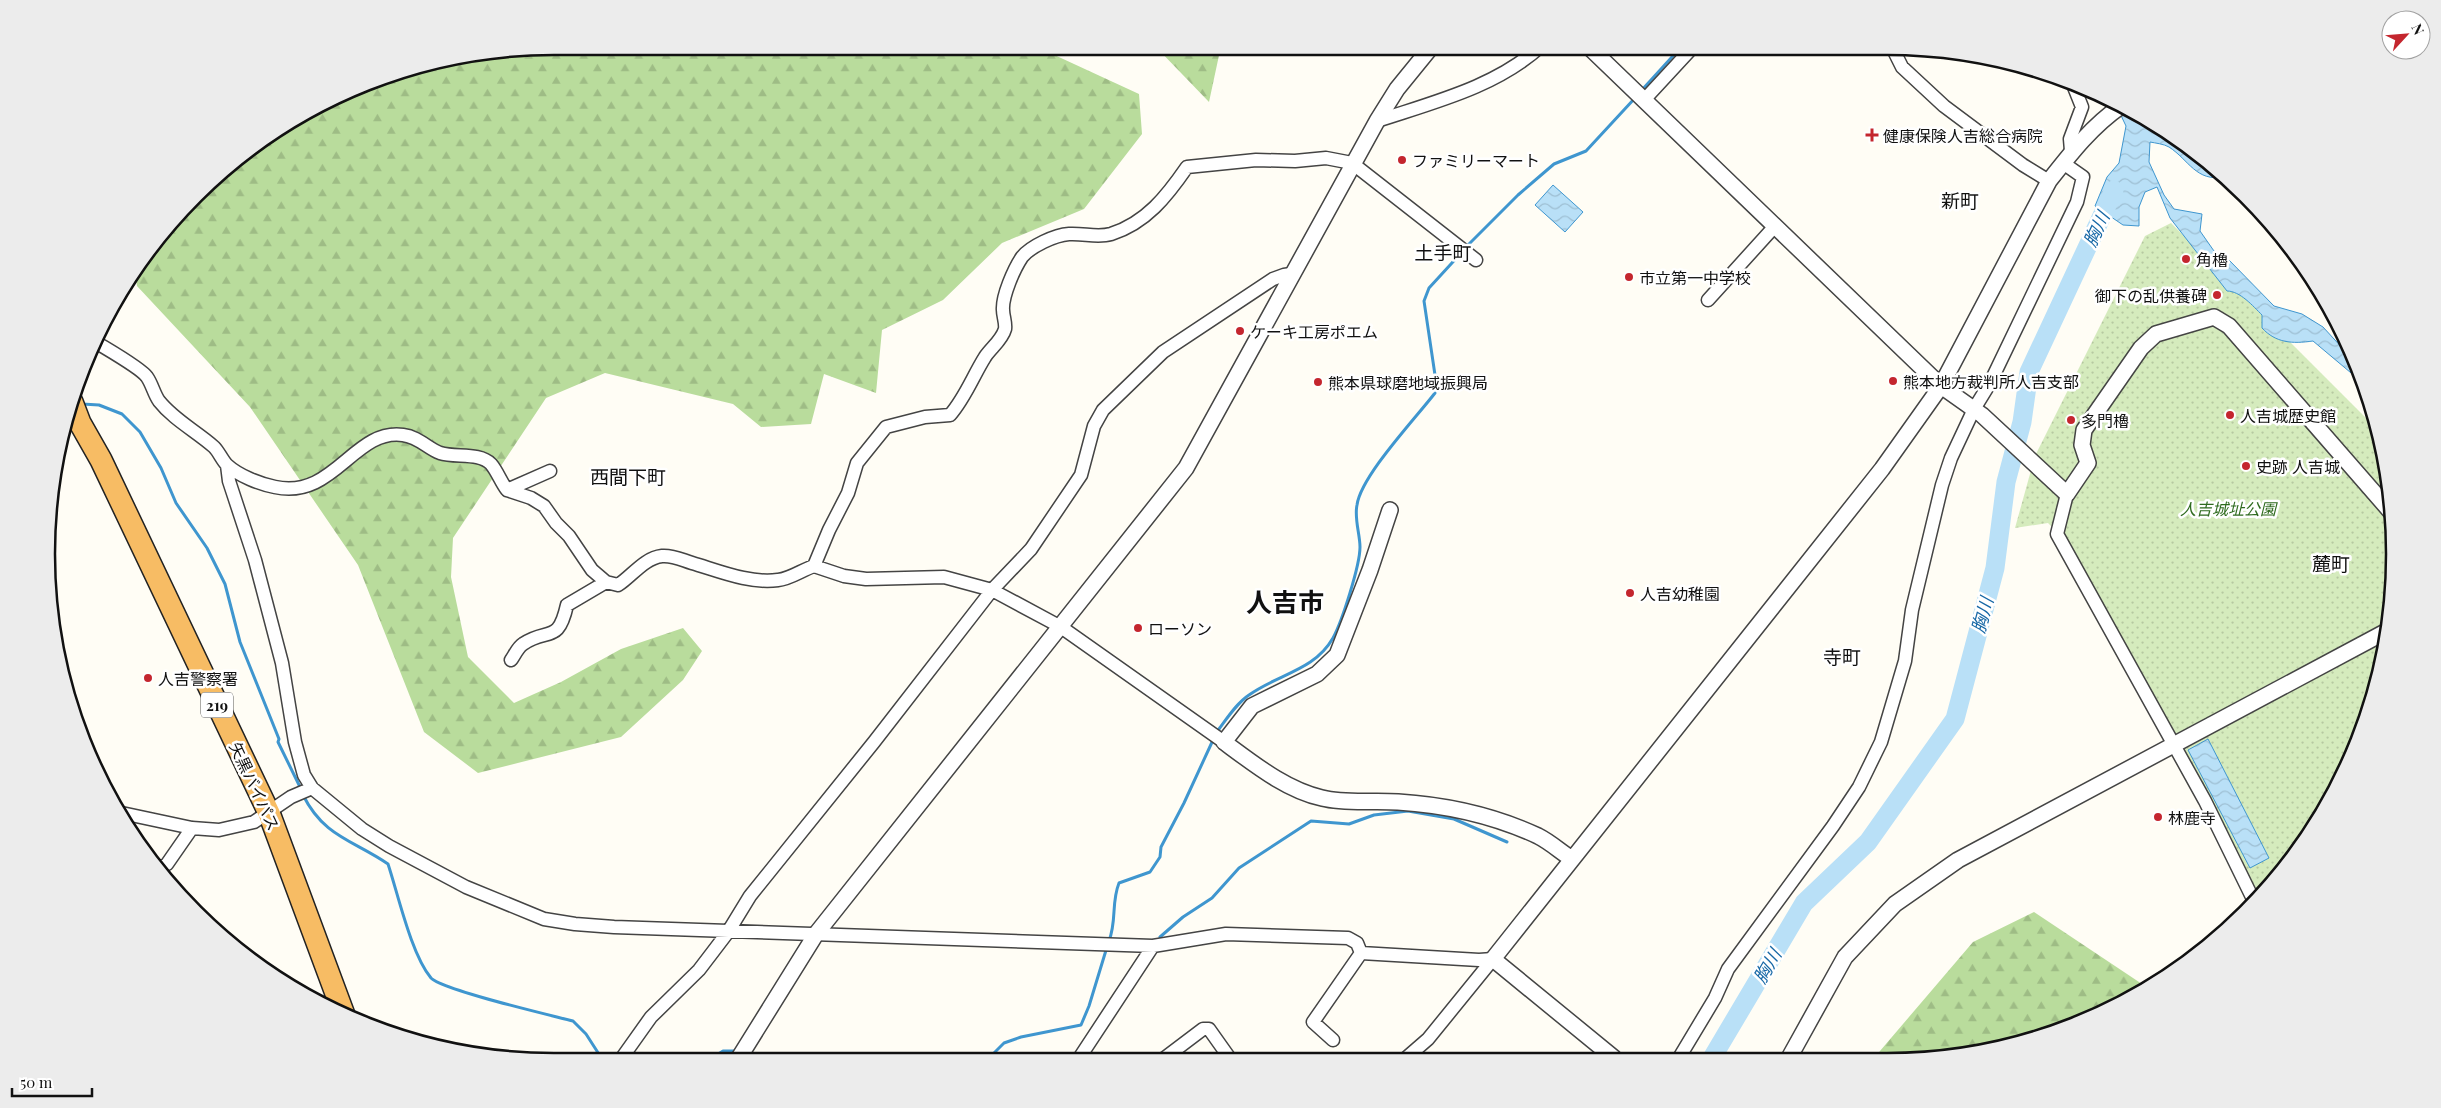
<svg xmlns="http://www.w3.org/2000/svg" width="2441" height="1108" viewBox="0 0 2441 1108" font-family="'Playfair Display','Noto Sans JP',serif">
  <defs>
    <pattern id="forest-firs" width="22" height="20" patternUnits="userSpaceOnUse" patternTransform="scale(1.25)"><rect width="22" height="20" fill="#b9dc9c"/><path d="M5 1l3.5 6h-7zM16 11l3.5 6h-7z" fill="#9ebc85"/></pattern>
    <pattern id="park-dots" width="8" height="8" patternUnits="userSpaceOnUse" patternTransform="scale(1.25)"><rect width="8" height="8" fill="#d5ebbd"/><path d="M2 2h.1M6 6h.1" fill="none" stroke="#b6c8a1" stroke-width="1.8" stroke-linecap="round"/></pattern>
    <pattern id="water-waves" width="16" height="10" patternUnits="userSpaceOnUse" patternTransform="scale(1.25)"><rect width="16" height="10" fill="#b9e0f7"/><path d="M0 5q4-4 8 0t8 0" fill="none" stroke="#9ebfd3"/></pattern>
  </defs>
  <rect width="100%" height="100%" fill="#fffdf5"/>
  <path fill="url(#forest-firs)" d="M554 46H907L910 52 921 46H1035L1139 94 1142 134 1084 209 1002 243 943 300 882 330 876 393 824 374 811 424 761 427 733 404 605 373 546 398 453 538 451 577 468 657 514 703 561 682 621 649 683 628 702 651 683 680 621 737 478 773 424 732 358 565 250 407 137 286 135 271C147 254 159 235 173 219 239 144 357 72 456 56 488 51 522 49 554 46Z
    M1155 46H1221L1209 102Z
    M2034 912 2145 986 2082 1023 1954 1057 1874 1058 1973 942Z"/>
  <path fill="url(#park-dots)" d="M2171 223 2377 429 2385 455 2395 554 2385 653 2356 748 2290 863 2254 899 2060 535 2048 523 2015 528 2035 456 2145 236Z"/>
  <path fill="url(#water-waves)" stroke="#3f96cf" d="M2115 103 2169 132 2224 177C2196 182 2189 160 2169 147 2164 144 2155 143 2150 142L2149 162 2164 195 2174 209 2202 214 2200 231 2214 251 2228 259 2274 306 2302 314 2323 327 2357 364 2363 383 2313 341C2292 344 2276 343 2262 328V315C2253 306 2240 291 2227 291L2170 218 2157 187 2145 192 2139 207V226L2123 225 2095 206 2107 177 2119 163 2126 126Z
    M1553 185 1583 212 1565 232 1535 205Z
    M2208 739 2269 858 2250 868 2188 750Z"/>
  <g fill="none" stroke-linecap="round" stroke-linejoin="round">
    <path stroke="#3f96cf" stroke-width="3" d="M1641 91 1682 46
      M1465 248 1518 195 1554 164 1586 151 1635 98
      M82 404 99 405 122 414 140 432 161 468 176 503 207 548 225 584 240 642 279 739 278 742 301 789
      M1219 729C1228 717 1237 703 1249 695 1278 674 1314 671 1333 638 1342 622 1360 565 1360 547 1360 534 1354 518 1357 505 1361 476 1415 419 1435 393V375L1424 301 1429 288 1462 252
      M303 795C324 837 353 840 388 864 398 894 411 954 431 978 442 990 550 1015 573 1021L586 1034 604 1062
      M1160 937 1183 917 1212 898 1239 868 1311 821 1349 824 1374 815 1408 811 1454 819 1507 842
      M1109 941C1117 920 1111 903 1119 883L1150 872 1160 857 1161 847 1184 803 1213 740
      M987 1060 1004 1043 1021 1037 1081 1025 1089 1006 1107 947
      M707 1061 723 1051H734"/>
    <path stroke="#b9e0f7" stroke-width="19" d="M1712 1058 1804 903 1868 842 1955 719 1995 568 2006 482 2022 422 2029 372 2114 190"/>
    <g stroke="#444" stroke-width="15">
      <path id="minor" d="M1892 47 1902 67 1944 106 2023 165 2049 181
        M1645 99 1694 46
        M1377 121C1434 102 1496 87 1541 46
        M2071 151 2070 139 2082 107 2072 82
        M1708 300 1775 226
        M94 341C105 348 141 368 147 377 152 384 154 394 159 401 174 420 196 431 214 447 219 452 222 460 227 465 239 476 260 484 275 487 334 500 354 428 403 435 419 437 427 448 440 453 456 458 479 452 491 464 497 471 501 482 507 490L550 471
        M227 465 229 481 255 560 282 663 295 742 304 775 312 788 362 829 389 846 466 887 544 919 575 924 614 927 1153 946 1226 934 1348 938 1357 943 1361 953 1313 1022 1333 1040
        M507 490 531 498 544 506 556 523 569 536 592 570 606 582
        M2067 494 2057 534 2205 801 2253 899
        M814 566 829 530 848 493 857 463 886 427 925 417 950 415C965 398 973 376 985 357 991 348 1002 340 1005 329 1006 323 1003 316 1003 310 1002 296 1014 269 1022 257 1031 246 1055 235 1069 234 1084 233 1097 238 1111 234 1146 223 1167 196 1187 167L1256 160 1295 161 1326 158 1352 163 1476 260
        M511 660C514 656 518 647 523 644 548 627 558 645 567 605L606 582 618 585C632 576 644 558 662 556 673 555 682 560 692 563 719 571 750 584 778 580 790 579 802 570 814 566L844 576 866 579 944 577 992 590 1061 627 1224 742
        M117 812 192 828 219 830 254 822 291 797 312 788
        M156 869 167 864 192 828
        M1361 953 1479 960 1493 959
        M1679 1058 1715 998 1728 969 1833 826 1859 787 1881 742 1905 661 1912 610 1942 485 1951 458 1974 409 1990 383 2077 202 2083 177 2063 163
        M1405 1059 1428 1039 1493 959
        M1078 1060 1153 946
        M1162 1060 1203 1029H1209L1231 1060
        M619 1062 651 1017 699 970 728 932 750 896 874 742 992 590 1031 549 1081 475 1094 426 1103 410 1163 352 1273 279 1284 275 1291 274"/>
    </g>
    <g stroke="#444" stroke-width="18">
      <path id="tertiary" d="M1588 46 1941 386 1982 415 2067 494 2088 463 2082 445 2084 430 2141 348 2156 334 2214 317 2229 326 2391 512
        M1390 510 1370 570 1337 655 1317 674 1252 706 1224 742C1254 764 1286 790 1322 798 1346 804 1374 800 1398 802 1445 805 1495 816 1538 836 1550 842 1561 852 1572 859
        M1614 1058 1493 959 1882 469 1941 386 2049 181C2071 153 2092 126 2121 106
        M1789 1058 1845 957 1895 904 1958 860 2387 631
        M737 1061 816 934 1186 468 1377 121 1397 89 1432 46"/>
    </g>
    <g stroke="#222" stroke-width="24">
      <path id="trunk" d="M72 402 80 423 101 460 269 813 344 1015"/>
    </g>
    <use href="#minor" stroke="#fff" stroke-width="12"/>
    <use href="#tertiary" stroke="#fff" stroke-width="15"/>
    <use href="#trunk" stroke="#f7bc64" stroke-width="21"/>
  </g>
  <g fill="#c4262e" stroke="#fff" stroke-width="2">
    <path d="M1869.5 127.5h5v5h5v5h-5v5h-5v-5h-5v-5h5z"/>
    <circle cx="1402" cy="160" r="5"/>
    <circle cx="2186" cy="259" r="5"/>
    <circle cx="1629" cy="277" r="5"/>
    <circle cx="2217" cy="295" r="5"/>
    <circle cx="1240" cy="331" r="5"/>
    <circle cx="1893" cy="381" r="5"/>
    <circle cx="1318" cy="382" r="5"/>
    <circle cx="2230" cy="415" r="5"/>
    <circle cx="2071" cy="420" r="5"/>
    <circle cx="2246" cy="466" r="5"/>
    <circle cx="1630" cy="593" r="5"/>
    <circle cx="1138" cy="628" r="5"/>
    <circle cx="148" cy="678" r="5"/>
    <circle cx="2158" cy="817" r="5"/>
  </g>
  <g text-anchor="middle" dominant-baseline="central" stroke-width="5" stroke-linejoin="round" paint-order="stroke">
    <rect fill="#fff" stroke="#585858" stroke-width="1" x="201" y="692.5" width="32" height="25" rx="4"/>
    <g font-size="15" font-weight="bold" fill="#111">
      <text x="217" y="705">219</text>
    </g>
    <g font-size="16" fill="#111" stroke="#fff" text-anchor="start">
      <text x="1883" y="135">健康保険人吉総合病院</text>
      <text x="1412" y="160">ファミリーマート</text>
      <text x="2196" y="259">角櫓</text>
      <text x="1639" y="277">市立第一中学校</text>
      <text x="2207" y="295" text-anchor="end">御下の乱供養碑</text>
      <text x="1250" y="331">ケーキ工房ポエム</text>
      <text x="1903" y="381">熊本地方裁判所人吉支部</text>
      <text x="1328" y="382">熊本県球磨地域振興局</text>
      <text x="2240" y="415">人吉城歴史館</text>
      <text x="2081" y="420">多門櫓</text>
      <text x="2256" y="466">史跡 人吉城</text>
      <text x="1640" y="593">人吉幼稚園</text>
      <text x="1148" y="628">ローソン</text>
      <text x="158" y="678">人吉警察署</text>
      <text x="2168" y="817">林鹿寺</text>
    </g>
    <g font-size="16" font-style="italic" fill="#2f6b1f" stroke="#fff">
      <text x="2228" y="508">人吉城址公園</text>
    </g>
    <g font-size="16" fill="#111" stroke="#fff">
      <text transform="translate(255 786) rotate(65)">矢黒バイパス</text>
    </g>
    <g font-size="18" font-style="italic" fill="#1768a6" stroke="#fff">
      <text transform="translate(2096 229) rotate(-65)">胸川</text>
      <text transform="translate(1982 615) rotate(-75)">胸川</text>
      <text transform="translate(1767 966) rotate(-60)">胸川</text>
    </g>
    <g font-size="19" fill="#111" stroke="#fff">
      <text x="1960" y="200">新町</text>
      <text x="1443" y="252">土手町</text>
      <text x="628" y="476">西間下町</text>
      <text x="2331" y="563">麓町</text>
      <text x="1842" y="656">寺町</text>
    </g>
    <g font-size="26" font-weight="bold" fill="#111" stroke="#fff">
      <text x="1285" y="601">人吉市</text>
    </g>
  </g>
  <path d="M0 0H2441V1108H0ZM554 55H1887A499 499 0 0 1 2386 554V554A499 499 0 0 1 1887 1053H554A499 499 0 0 1 55 554V554A499 499 0 0 1 554 55Z" fill="#ececec" fill-rule="evenodd"/>
  <path fill="none" stroke="#111" stroke-width="2.5" d="M554 55H1887A499 499 0 0 1 2386 554V554A499 499 0 0 1 1887 1053H554A499 499 0 0 1 55 554V554A499 499 0 0 1 554 55Z"/>
  <g transform="translate(2406 35) rotate(64)"><circle r="24" fill="#ffffff" stroke="#a0a0a0"/>
  <path d="M0-4L9 19L0 12L-9 19Z" fill="#c4262e"/>
  <text y="-8" font-size="14" font-weight="bold" text-anchor="middle" fill="#111111">N</text>
  </g>
  <path d="M12 1088v8h80v-8" fill="none" stroke="#111111" stroke-width="2.5"/>
  <text x="20" y="1088" font-size="15" fill="#111111" stroke="#ffffff" stroke-width="4" paint-order="stroke">50 m</text>
</svg>
